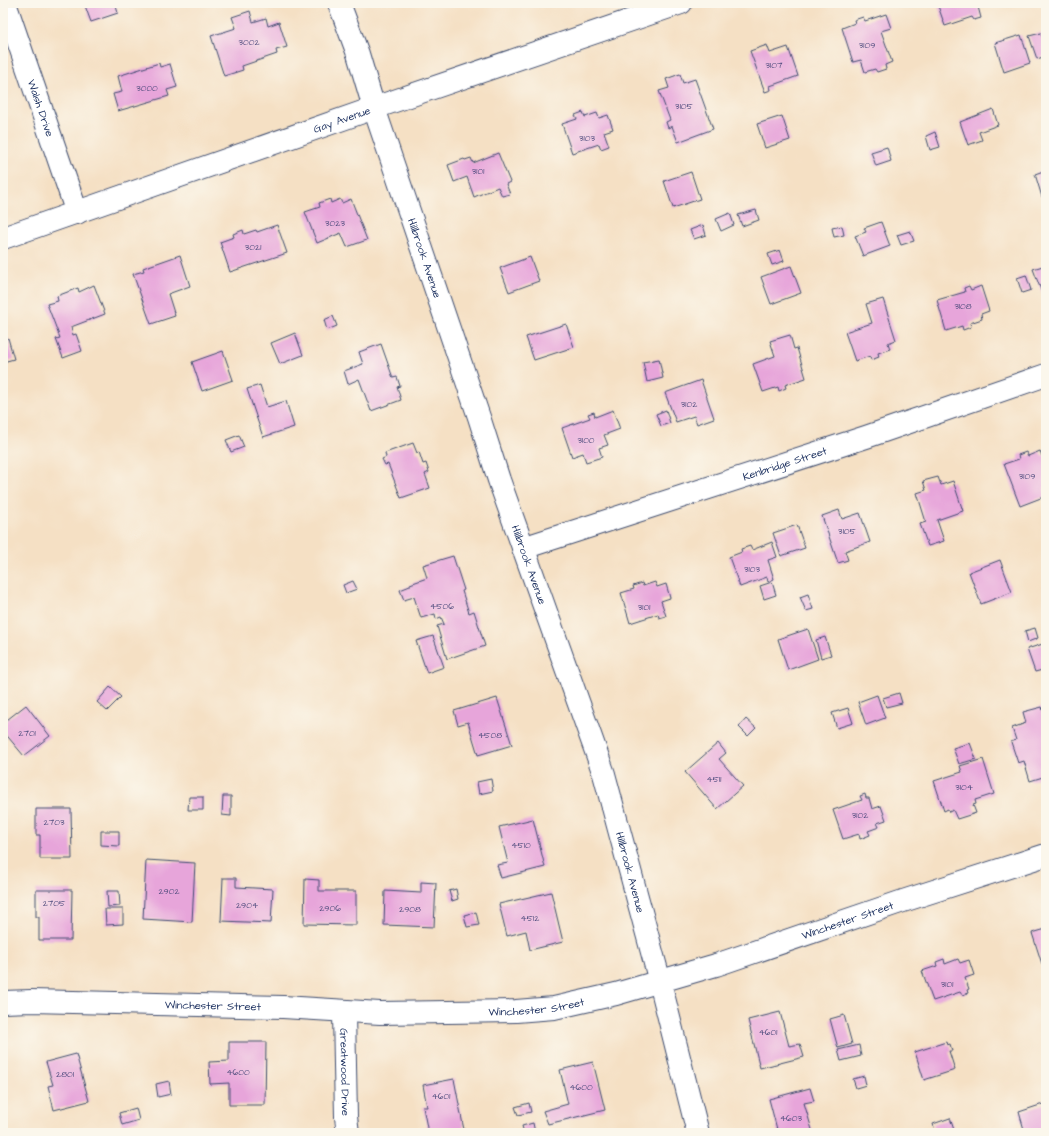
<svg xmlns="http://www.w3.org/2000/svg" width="1049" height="1136" viewBox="0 0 1049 1136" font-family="'Architects Daughter',sans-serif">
  <rect width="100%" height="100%" fill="#fbf7ec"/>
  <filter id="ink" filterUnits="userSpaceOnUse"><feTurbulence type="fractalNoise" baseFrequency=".025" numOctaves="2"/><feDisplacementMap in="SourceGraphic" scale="8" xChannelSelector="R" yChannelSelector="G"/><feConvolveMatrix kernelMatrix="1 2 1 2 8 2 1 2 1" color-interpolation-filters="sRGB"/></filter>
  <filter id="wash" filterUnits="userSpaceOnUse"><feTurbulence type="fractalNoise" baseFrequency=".012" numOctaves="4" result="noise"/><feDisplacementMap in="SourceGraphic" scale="16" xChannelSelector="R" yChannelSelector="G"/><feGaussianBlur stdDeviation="0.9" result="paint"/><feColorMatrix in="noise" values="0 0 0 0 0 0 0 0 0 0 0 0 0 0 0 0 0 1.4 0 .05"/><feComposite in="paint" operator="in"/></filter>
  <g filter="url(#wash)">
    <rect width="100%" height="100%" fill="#f5e0c4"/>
    <g id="blocks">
      <path fill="#e7a5da" d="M77 3H115L118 13 91 22 84 3 78 5Z
        M937 3H977L981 18 974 20 972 17 945 26Z
        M250 11 253 22 266 18 268 26 279 22 287 47 276 50 277 54 242 66 243 70 224 76 211 36 236 28 232 17Z
        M886 14 891 28 881 31 892 62 885 65 886 69 877 72 875 69 865 72 861 60 853 62 842 28 855 23 854 20 863 17 865 21Z
        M1041 33 1046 48V56L1037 59 1029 36Z
        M1021 35 1030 63 1004 72 995 43Z
        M767 45 770 53 788 47 798 76 770 86 771 90 765 92 750 51Z
        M159 63 160 67 170 64 177 87 167 90 169 96 118 111 113 94 122 92 118 76Z
        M680 74 683 83 695 79 713 129 678 142 672 126 668 128 666 122 670 120 659 91 669 88 666 79Z
        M993 109 998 125 979 132 982 140 968 145 960 122Z
        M583 112 585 117 597 113 599 118 608 115 613 129 604 132 609 146 601 149 599 144 572 153 562 124 577 119 575 115Z
        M782 116 790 140 765 148 757 124Z
        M935 132 940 147 930 150 926 136Z
        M887 147 891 161 876 166 871 152Z
        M498 153 510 182 506 184 510 194 502 196 498 187 474 197 467 177 454 182 448 165 464 159 465 160 471 158 473 163Z
        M1046 170V195L1042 197 1035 174Z
        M691 172 700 199 673 208 664 181Z
        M330 199 331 203 340 199 342 203 351 199 367 240 347 247 341 233 317 243 305 212 320 207 319 203Z
        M756 210 759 220 742 226 738 215Z
        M730 213 734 225 721 231 716 219Z
        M881 222 890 246 863 256 855 236 866 232 864 228Z
        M277 225 287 253 230 272 220 242 234 237 233 234 243 230 244 234 256 230 257 232Z
        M703 225 706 235 694 239 690 230Z
        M842 226 844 235 834 237 832 228Z
        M910 231 914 241 901 245 897 235Z
        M780 250 784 261 772 265 768 254Z
        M180 255 190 286 168 294 175 316 151 324 133 274 144 271 143 268Z
        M530 257 539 281 509 292 500 268Z
        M1046 265V297L1044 298 1033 269Z
        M791 266 801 293 771 304 761 277Z
        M1026 275 1031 290 1022 293 1017 278Z
        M94 285 105 314 71 327 73 335 76 334 82 351 63 358 56 339 60 338 47 304 58 301 57 296 78 288 79 292Z
        M969 286 971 290 981 286 989 311 981 314 982 319 970 323 971 327 963 330 962 326 946 331 937 300 965 292 964 288Z
        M883 299 896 340 888 343 890 349 878 353 879 357 871 360 870 356 855 361 845 332 872 323 866 304Z
        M333 316 337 326 327 330 324 320Z
        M566 324 574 347 534 360 526 337Z
        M295 333 303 355 280 364 271 343Z
        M790 335 794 349 797 348 806 378 785 385 786 388 779 391 778 387 763 392 753 364 775 356 770 341Z
        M8 338 14 359 3 362V339Z
        M381 344 393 378 397 377 400 386 397 387 401 400 371 411 359 379 348 384 344 371 363 364 359 352Z
        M223 351 233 380 202 391 192 362Z
        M659 359 663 378 647 382 643 362Z
        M701 380 714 418 697 424 694 416 676 422 665 393Z
        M260 385 267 407 286 401 294 427 263 437 247 389Z
        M613 410 620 429 604 435 608 445 599 448 602 457 586 462 583 453 572 457 562 428 590 418 588 414 594 412 595 417Z
        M666 410 670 423 661 426 656 414Z
        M239 435 244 447 231 452 226 440Z
        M413 443 417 453 419 452 423 464 426 463 429 472 425 474 430 488 401 498 388 464 385 465 382 459 386 457 385 453Z
        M1040 451 1042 456 1046 454V488H1044L1046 496 1020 506 1004 464 1019 459 1018 455 1026 452 1028 456Z
        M938 477 941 485 953 481 963 511 937 520 944 541 928 546 920 524 926 522 917 493 926 490 923 481Z
        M839 510 842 519 860 513 870 542 845 551 848 560 838 563 822 516Z
        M797 525 805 548 781 556 773 533Z
        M772 542 777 557 768 560 774 579 768 582 767 577 740 587 729 557 742 552 741 549 750 546 752 550Z
        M453 556 464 590 462 591 469 613 474 611 485 646 447 659 437 626 444 624 441 617 436 619 435 614 421 618 414 597 404 600 400 590 410 586V584L427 578 423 565Z
        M1000 560 1012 592 981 604 969 572Z
        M353 581 357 589 346 593 343 585Z
        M655 582 657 587 666 584 670 598 661 601 666 616 659 618 658 614 630 623 621 593 634 589 633 586 642 583 643 586Z
        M772 582 776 595 764 599 760 586Z
        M808 594 813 609 806 611 800 597Z
        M1035 628 1038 638 1028 642 1025 631Z
        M808 629 818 659 788 670 778 639Z
        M433 636 444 667 427 673 416 641Z
        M825 637 831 655 821 658 816 640Z
        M1046 643V669L1035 672 1027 649Z
        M110 687 121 697 107 711 97 702Z
        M899 693 902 703 886 707 883 698Z
        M877 695 885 718 866 725 858 702Z
        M497 698 512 745 478 755 468 722 458 725 454 711Z
        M26 705 50 736 24 756 3 731V723Z
        M1042 707 1045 717H1046V776L1030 781 1024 761 1018 763 1011 742 1016 740 1012 728 1026 723 1023 712Z
        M848 708 853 723 837 728 832 713Z
        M746 719 756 728 748 736 739 727Z
        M718 743 726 753 719 759 743 786 717 809 685 772Z
        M970 743 976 759 959 764 953 748Z
        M983 759 994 794 975 800 976 804 973 805 976 813 957 819 953 810 949 812 948 809 944 811 934 781 962 772 960 766Z
        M491 779 493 791 479 794 477 782Z
        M865 794 866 798H869L872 809 881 806 886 820 877 823 879 827 868 831 870 835 860 839 859 834 843 839 833 810 862 800 860 796Z
        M223 796H231V816L222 815Z
        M189 797H203V810H188Z
        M36 809H71L72 859H40V835H36Z
        M533 819 545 867 501 878 497 865 508 863 499 827Z
        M101 831H119V846L101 845Z
        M146 860 195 863 192 922 143 919Z
        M223 878H236V887L273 889 271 923 221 921Z
        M305 879 319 880V891H356V925L304 924Z
        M421 882 436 883 434 927 384 925 385 891 421 893Z
        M456 889 458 899 452 901 449 891Z
        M36 890H72L71 940H39V917H36Z
        M107 891H119L120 906 108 907Z
        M551 892 563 942 530 950 526 931 507 936 499 904Z
        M105 909H123V924L106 925Z
        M476 912 479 925 467 927 464 915Z
        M1046 929V962L1042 964 1032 933Z
        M944 959 945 964 958 959 960 963 969 960 974 975 965 978 969 989 967 990 968 993 962 995 960 992 933 1001 922 971 937 966 936 962Z
        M780 1012 789 1046 800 1044 804 1057 760 1068 748 1020Z
        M844 1015 852 1044 838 1048 830 1019Z
        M229 1042H266L265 1105H229V1083L210 1084 209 1062 229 1061Z
        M946 1042 947 1045 950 1044 952 1051H949L955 1070 924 1080 915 1052Z
        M859 1045 861 1056 841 1061 838 1050Z
        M76 1054 89 1101 54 1110 48 1086 53 1085 46 1062Z
        M593 1062 605 1110 548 1124 543 1111 568 1104 560 1070Z
        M864 1076 866 1085 856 1088 853 1079Z
        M454 1079 464 1130 445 1133H428L423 1107H427L423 1085Z
        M169 1081 171 1094 158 1097 156 1084Z
        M810 1088 814 1101 804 1103 813 1133H778L769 1099Z
        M529 1103 531 1112 518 1115 515 1107Z
        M1046 1103V1133H1025L1019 1112Z
        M136 1108 139 1120 122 1125 119 1113Z
        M950 1118 955 1133H936L933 1124Z
        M533 1123 535 1133H524L522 1126Z"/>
    </g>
  </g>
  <g filter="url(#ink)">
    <use href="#blocks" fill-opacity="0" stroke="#3c4a6d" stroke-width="1"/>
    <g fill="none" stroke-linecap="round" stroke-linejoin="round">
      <g stroke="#3c4a6d" stroke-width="24">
        <g id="minor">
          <path id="s1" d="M5 3 77 213"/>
          <path id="s2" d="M339 3 358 54 374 108 479 417 499 480 604 774 660 982 698 1133"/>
          <path id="s3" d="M3 238 374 108 681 3"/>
          <path id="s4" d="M523 548 866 437 1046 375"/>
          <path id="s5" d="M3 1002 31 1001 283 1007 380 1013 516 1011 554 1008 616 994 716 965 903 901 1046 855"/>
          <path id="s6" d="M344 1012 346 1117 348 1133"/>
        </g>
      </g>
      <use href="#minor" stroke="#fff" stroke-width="22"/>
    </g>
  </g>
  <g text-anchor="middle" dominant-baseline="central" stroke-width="3.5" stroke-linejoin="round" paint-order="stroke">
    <g font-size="9" fill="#4e4c7d">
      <text x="249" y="42">3002</text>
      <text x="867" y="45">3109</text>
      <text x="774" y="65">3107</text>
      <text x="147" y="88">3000</text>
      <text x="684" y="106">3105</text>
      <text x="587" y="138">3103</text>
      <text x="478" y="171">3101</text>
      <text x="335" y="223">3023</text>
      <text x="253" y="247">3021</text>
      <text x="963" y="306">3108</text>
      <text x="689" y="404">3102</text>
      <text x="586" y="440">3100</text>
      <text x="1027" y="476">3109</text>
      <text x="847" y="531">3105</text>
      <text x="752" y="569">3103</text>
      <text x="442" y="606">4506</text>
      <text x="644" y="607">3101</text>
      <text x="27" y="733">2701</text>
      <text x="490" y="735">4508</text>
      <text x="714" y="779">4511</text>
      <text x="964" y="787">3104</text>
      <text x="860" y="815">3102</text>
      <text x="54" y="822">2703</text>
      <text x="521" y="845">4510</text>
      <text x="169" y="891">2902</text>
      <text x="54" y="903">2705</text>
      <text x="247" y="905">2904</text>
      <text x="330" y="908">2906</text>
      <text x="410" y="909">2908</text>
      <text x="530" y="918">4512</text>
      <text x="947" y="984">3101</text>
      <text x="768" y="1032">4601</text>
      <text x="238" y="1072">4600</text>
      <text x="65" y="1074">2801</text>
      <text x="581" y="1087">4600</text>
      <text x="441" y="1096">4601</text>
      <text x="791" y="1118">4603</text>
    </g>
    <g font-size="11" fill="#1b2f5e" stroke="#fbf7ec">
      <text stroke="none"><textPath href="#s1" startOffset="111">Walsh Drive</textPath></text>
      <text stroke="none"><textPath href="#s3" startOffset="359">Gay Avenue</textPath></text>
      <text stroke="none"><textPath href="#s2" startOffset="269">Hillbrook Avenue</textPath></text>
      <text stroke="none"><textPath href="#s4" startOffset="275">Kenbridge Street</textPath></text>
      <text stroke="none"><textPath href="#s2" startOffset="593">Hillbrook Avenue</textPath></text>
      <text stroke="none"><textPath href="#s2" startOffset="917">Hillbrook Avenue</textPath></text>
      <text stroke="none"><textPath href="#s5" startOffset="858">Winchester Street</textPath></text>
      <text stroke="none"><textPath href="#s5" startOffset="210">Winchester Street</textPath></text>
      <text stroke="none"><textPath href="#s5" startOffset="534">Winchester Street</textPath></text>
      <text stroke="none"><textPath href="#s6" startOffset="60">Greatwood Drive</textPath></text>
    </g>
  </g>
  <rect width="1049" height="1136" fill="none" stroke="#fbf7ec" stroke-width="16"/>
</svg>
